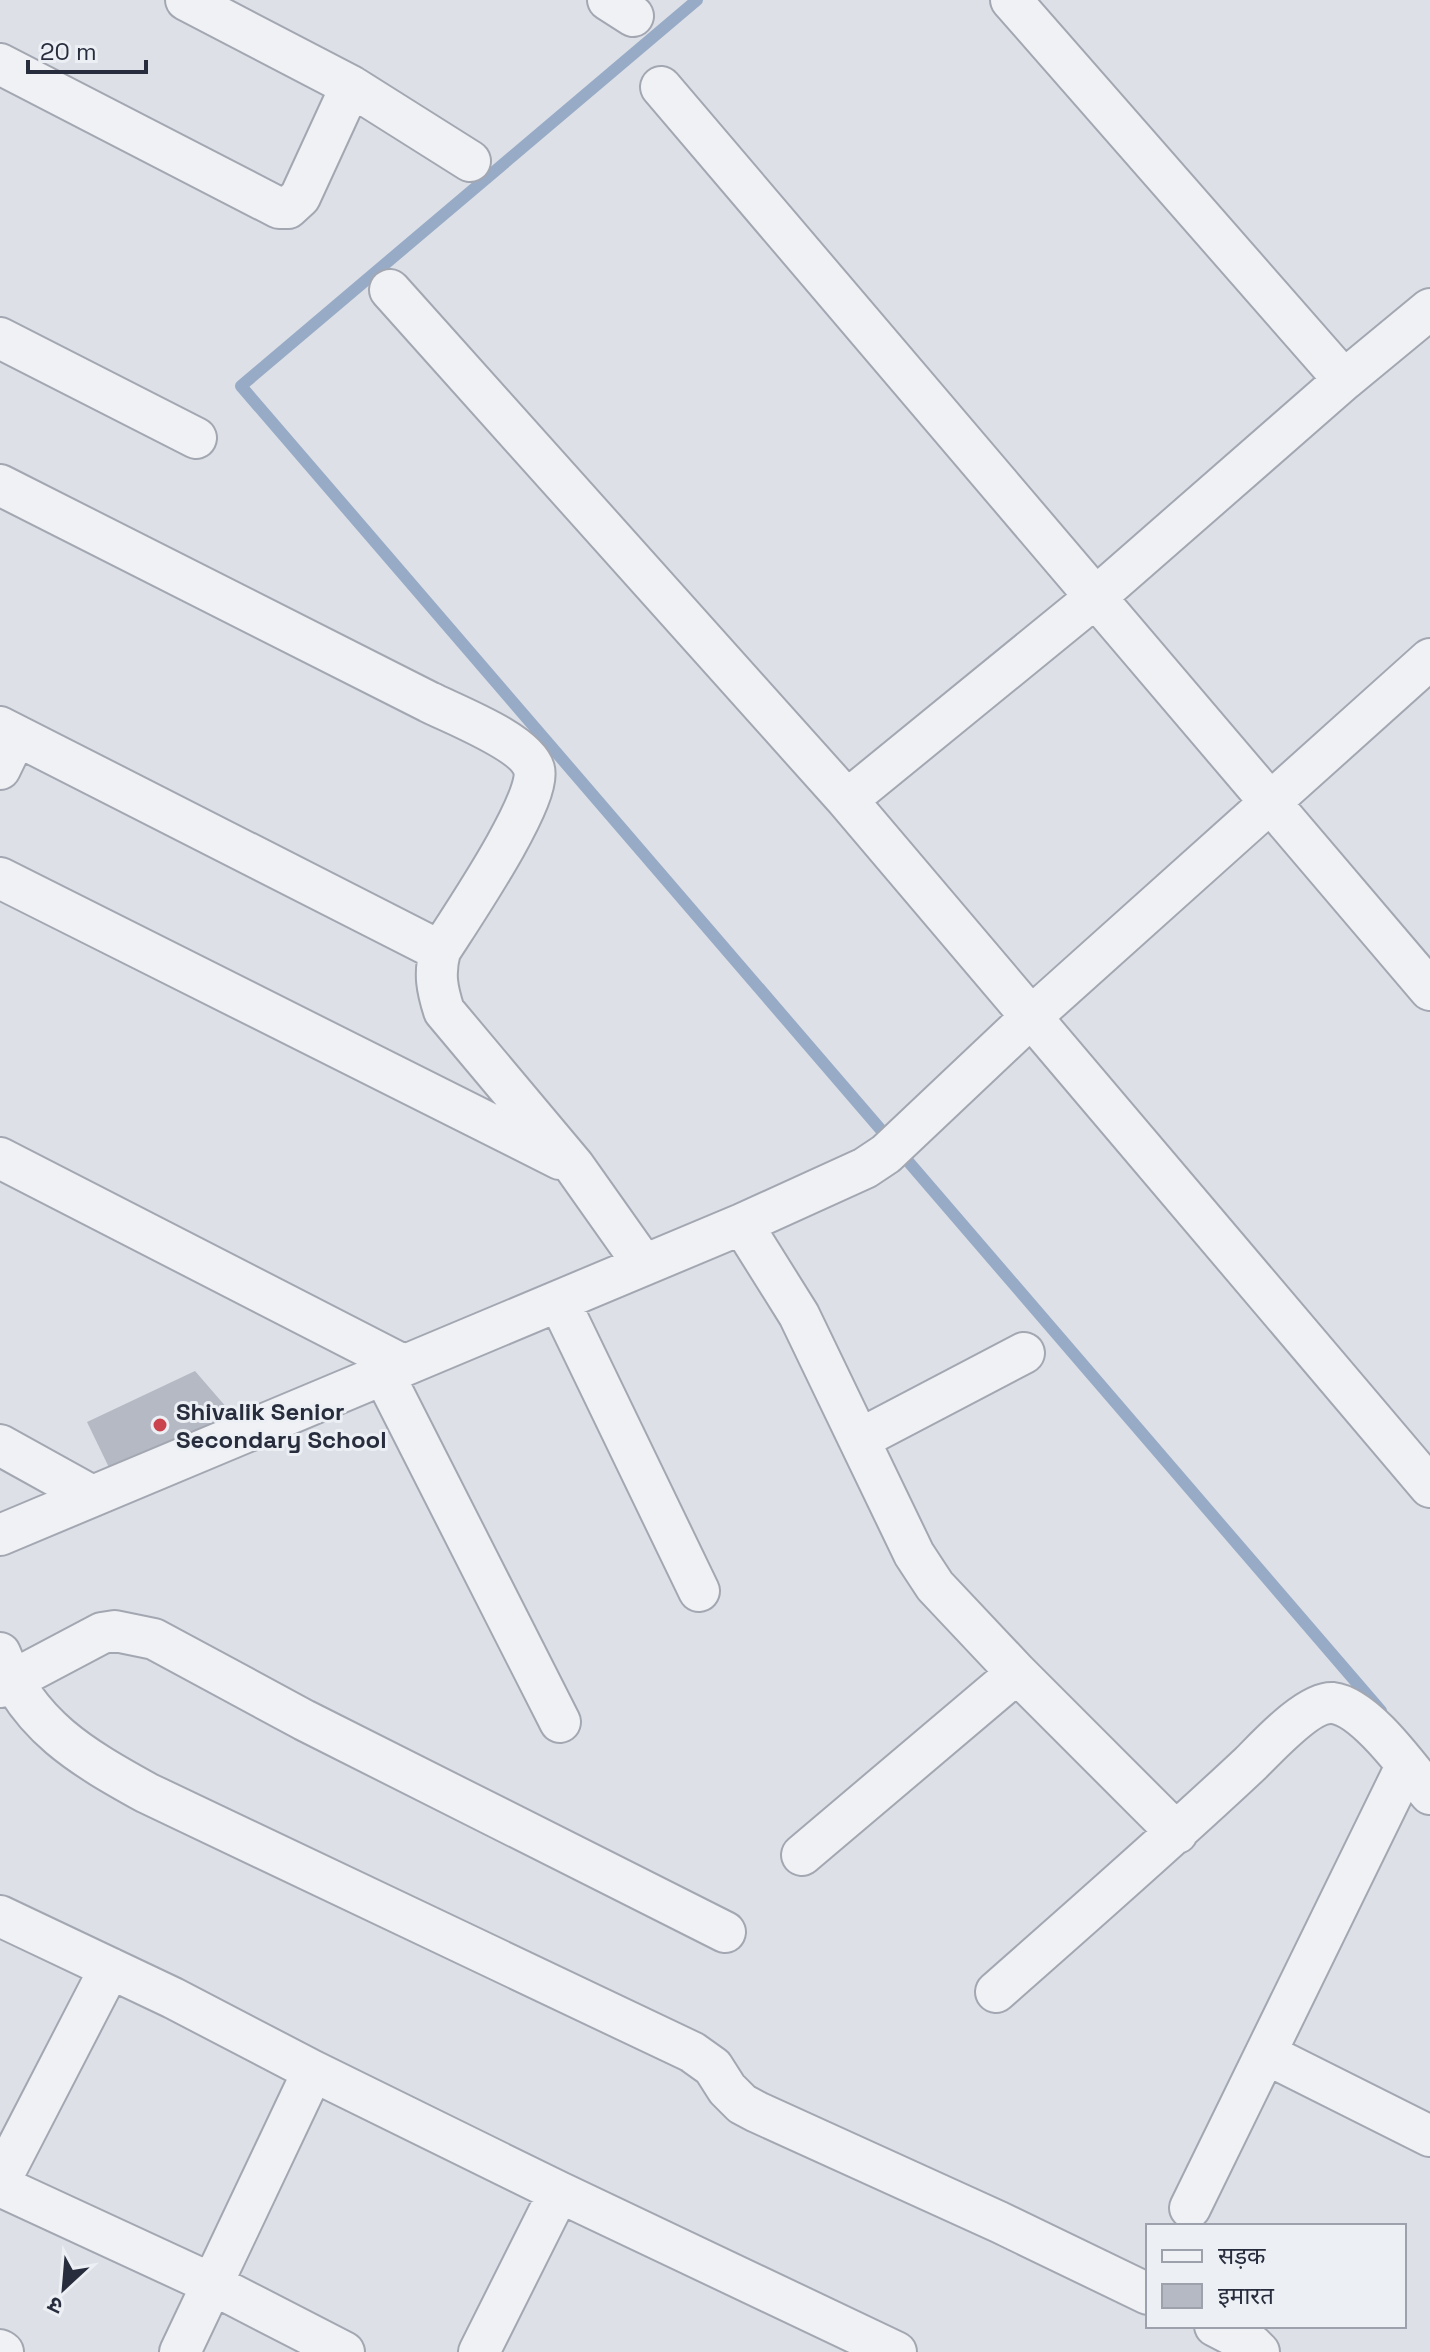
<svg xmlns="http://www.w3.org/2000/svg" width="1430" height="2352" viewBox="0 0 1430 2352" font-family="'Space Grotesk','Noto Sans Devanagari',sans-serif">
  <rect width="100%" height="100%" fill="#dde0e7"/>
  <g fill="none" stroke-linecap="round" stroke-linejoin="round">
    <path stroke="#98abc6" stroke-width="12" d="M697 0 241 386 1381 1711"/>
  </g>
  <path fill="#b4b9c3" d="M195 1371 240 1423 116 1482 87 1422Z"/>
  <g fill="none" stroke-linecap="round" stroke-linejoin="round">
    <g stroke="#a3a7b1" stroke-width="44">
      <path id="street" d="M186 0 351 86 470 161
        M608 0 633 16
        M1011 0 1344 380
        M0 64 279 208H288L300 197 351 86
        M661 87 1430 990
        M390 290 847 800 1430 1487
        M0 338 196 438
        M0 485C143 558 286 630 429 702 455 715 526 742 534 769 543 798 459 921 440 951 434 974 437 989 444 1011L574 1166 644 1265
        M0 727 440 951
        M0 769 16 736
        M847 800 1097 596 1344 380 1430 309
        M0 878 560 1159
        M0 1158 403 1365
        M742 1224 799 1315 914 1554 935 1586 1017 1673 1177 1833
        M559 1301 699 1591
        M383 1373 560 1722
        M860 1439 1024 1353
        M0 1445 92 1496
        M0 1535 742 1224 865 1168 886 1154 1031 1017 1430 659
        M0 1653C28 1726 82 1757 147 1793L692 2052 713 2067 727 2089 742 2104 757 2112 999 2222 1148 2294
        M0 1687 102 1633 115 1631 154 1639 304 1720 725 1932
        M802 1855 1017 1673
        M0 1916 173 1998 313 2071 559 2192 896 2352
        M996 1992C1082 1916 1168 1841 1251 1763 1268 1746 1309 1701 1333 1703 1366 1707 1410 1770 1430 1794
        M1266 2054 1430 2136
        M0 2181 110 1968
        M0 2186 212 2284 344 2352
        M1190 2208 1406 1766
        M1215 2326 1252 2345 1259 2352
        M0 2350 3 2352
        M180 2352 313 2071
        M479 2352 559 2192"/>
    </g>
    <use href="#street" stroke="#f0f1f5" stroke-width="40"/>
  </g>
  <circle fill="#cb434d" stroke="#eceff4" stroke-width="3" cx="160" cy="1425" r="8"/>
  <g text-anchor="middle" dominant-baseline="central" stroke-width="6" stroke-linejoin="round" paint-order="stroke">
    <g font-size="24" font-weight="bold" fill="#272d3d" stroke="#eceff4" text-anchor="start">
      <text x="176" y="1411">Shivalik Senior<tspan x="176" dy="28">Secondary School</tspan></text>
    </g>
  </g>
  <rect x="1146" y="2224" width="260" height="104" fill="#eceff4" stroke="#9da1ab" stroke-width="2"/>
  <rect x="1162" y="2250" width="40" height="12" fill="#f0f1f5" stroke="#9da1ab" stroke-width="2"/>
  <text x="1218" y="2264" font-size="24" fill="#272d3d">सड़क</text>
  <rect x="1162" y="2284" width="40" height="24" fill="#b4b9c3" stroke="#9da1ab" stroke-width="2"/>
  <text x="1218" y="2304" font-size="24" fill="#272d3d">इमारत</text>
  <g transform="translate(64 2288) rotate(206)" stroke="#eceff4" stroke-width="6" paint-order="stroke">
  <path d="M0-6L14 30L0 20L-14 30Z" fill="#272d3d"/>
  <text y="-12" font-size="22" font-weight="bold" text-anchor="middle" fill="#272d3d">उ</text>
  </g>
  <path d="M28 60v12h118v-12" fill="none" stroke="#272d3d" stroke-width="4"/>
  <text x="40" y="60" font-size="24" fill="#272d3d" stroke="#eceff4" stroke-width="6" paint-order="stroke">20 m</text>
</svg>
